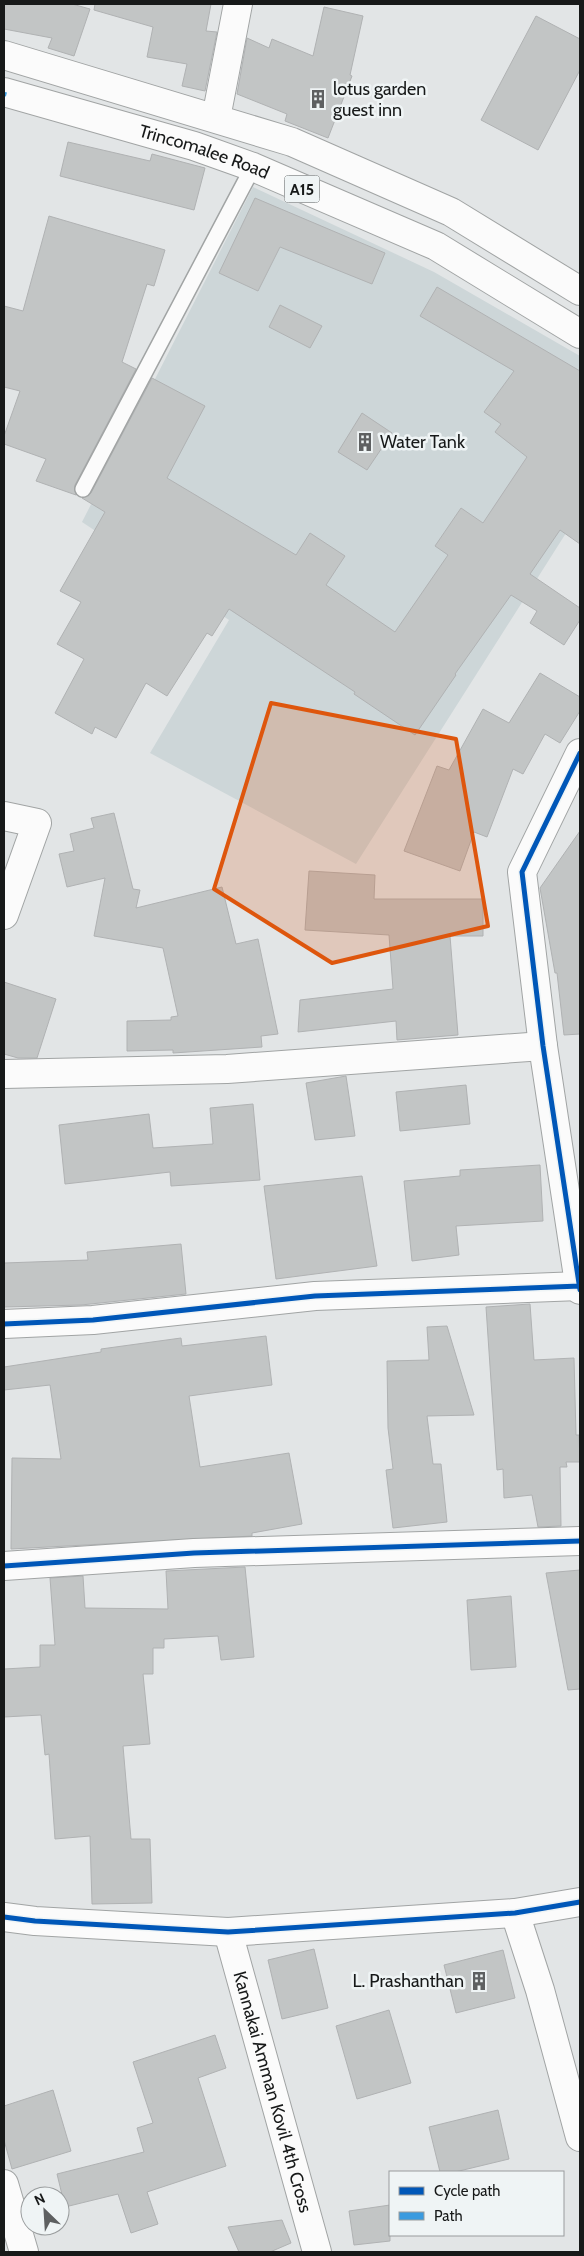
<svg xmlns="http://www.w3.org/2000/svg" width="584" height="2256" viewBox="0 0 584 2256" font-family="Cabin,sans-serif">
  <rect width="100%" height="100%" fill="#e2e5e6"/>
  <path fill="#cdd6d8" d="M253 187 434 272 580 356V511L356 864 150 753 229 620 82 522Z"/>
  <path fill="#c2c5c5" stroke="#b0b2b3" d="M4 4H72L90 9 74 56 48 48 52 38 4 29Z
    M95 4H211L206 31 217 32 205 91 182 86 187 64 147 57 153 27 94 10Z
    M324 7 363 16 350 75 352 76 328 138 285 121 287 114 237 94 247 38 269 48 272 39 313 56Z
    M536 16 580 39V70L538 150 481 120Z
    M68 142 150 161 152 154 205 168 194 210 60 176Z
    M255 198 385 253 372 284 280 247 258 291 219 273Z
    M49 216 165 250 154 286 147 284 122 362 136 369 75 485 76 495 36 481 46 459 4 444V436L20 391 4 387V306L23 311Z
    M437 287 580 371V544L560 530 530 574 580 608V620L564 645 530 623 537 611 511 595 455 674 456 675 415 735 354 694 355 692 229 609 212 636 207 633 167 696 146 683 116 738 95 727 92 734 55 713 84 659 57 644 81 602 60 591 105 512 82 498 91 493 152 378 205 406 167 478 296 555 310 533 345 556 326 585 395 632 448 555 435 546 461 508 483 523 527 457 495 432 501 424 484 412 514 371 420 316Z
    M280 305 322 326 310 348 269 327Z
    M362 413 392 433 367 470 338 452Z
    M540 673 580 697V711L560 743 545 734 523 774 513 769 487 837 474 832 460 871 404 851 437 766 449 770 483 709 509 723Z
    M114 813 133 889 140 890 136 908 222 887 236 944 258 939 278 1034 261 1036 262 1047 173 1053V1050L127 1051V1021L171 1020V1017L178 1016 163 948 94 936 105 878 67 887 59 854 74 851 70 834 94 828 91 818Z
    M580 831V1034L564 1035 557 973H555L540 888Z
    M309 871 375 875 374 899H483V936H450L458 1035 397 1040 396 1021 298 1032 300 1000 393 989 389 935 305 930Z
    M4 982 56 999 37 1058H18L4 1054Z
    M346 1076 355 1136 315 1140 306 1083Z
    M466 1085 470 1124 400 1131 396 1092Z
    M253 1104 260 1180 171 1186 170 1172 65 1184 59 1125 149 1114 153 1148 213 1144 210 1108Z
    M540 1165 543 1221 456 1226 459 1255 412 1261 404 1181 460 1176V1170Z
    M362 1176 377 1266 276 1279 264 1186Z
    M181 1244 186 1294 81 1305 4 1307V1263L88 1260 87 1252Z
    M530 1304 534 1360 574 1358 576 1435H579L580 1462H566L567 1467H560L561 1526 538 1527 532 1495 504 1498 503 1469 497 1470 486 1307Z
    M447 1326 474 1415 427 1416 433 1464H441L447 1522 393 1528 386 1470 393 1469 388 1428 387 1361 429 1360 427 1327Z
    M266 1336 272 1385 189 1396 200 1467 289 1453 302 1524 252 1533V1536L11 1549 12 1458 61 1459 50 1385 4 1390V1367L101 1352V1349L181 1338 182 1346Z
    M245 1567 254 1657 221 1660 218 1636 164 1639V1648H153V1674H143L150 1744 123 1746 131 1839H150L152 1903 92 1904 90 1836 55 1839 49 1754 45 1755 41 1715 4 1717V1669L40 1667V1645H55L50 1578 83 1576 85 1608 168 1609 166 1571Z
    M580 1570V1689L568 1690 546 1573Z
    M511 1596 516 1667 471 1670 467 1600Z
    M314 1949 328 2008 282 2019 268 1960Z
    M503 1950 515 1998 456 2013 444 1965Z
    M389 2010 411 2083 357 2099 336 2026Z
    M215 2035 226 2068 198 2078 226 2166 147 2192 158 2224 131 2233 118 2194 65 2207 57 2174 144 2152 137 2128 153 2123 133 2062Z
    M53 2090 71 2151 12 2169 4 2140V2106Z
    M498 2110 509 2159 455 2172H440L429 2127Z
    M390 2205V2241L354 2245 349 2211Z
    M282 2220 291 2243 270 2252H239L228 2227Z"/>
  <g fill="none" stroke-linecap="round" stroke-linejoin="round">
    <g stroke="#a1a4a4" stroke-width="18">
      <path id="service" d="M83 489 253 167"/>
    </g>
    <g stroke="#a1a4a4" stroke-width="30">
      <g id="minor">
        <path d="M216 118 238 4"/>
        <path d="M580 753 522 872 543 1046 580 1290"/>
        <path d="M4 816 37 823 4 915"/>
        <path d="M4 1074 227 1069 543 1046"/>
        <path d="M4 1324 93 1320 315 1296 580 1286"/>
        <path d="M4 1566 194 1553 580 1541"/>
        <path d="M515 1913 540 1990 580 2137"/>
        <path d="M4 1917 35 1921 228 1932 515 1913 580 1902"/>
        <path id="s1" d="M228 1932 317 2252"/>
        <path d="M4 2184 24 2252"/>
      </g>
    </g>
    <g stroke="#a1a4a4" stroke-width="30">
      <g id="trunk">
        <path d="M4 55 292 142 451 212 580 291"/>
        <path id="s2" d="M4 92 194 146 253 167 436 246 580 334"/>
      </g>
    </g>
    <use href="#service" stroke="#fbfbfb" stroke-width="15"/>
    <use href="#minor" stroke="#fbfbfb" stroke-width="28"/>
    <use href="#trunk" stroke="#fbfbfb" stroke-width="28"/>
    <path stroke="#3b9bdf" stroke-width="4" stroke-dasharray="8 4" stroke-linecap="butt" d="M4 96 5 92"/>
    <g stroke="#eff4f5" stroke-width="8">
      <path id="cycleway" d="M580 753 522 872 543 1046 580 1290
        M4 1324 93 1320 315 1296 580 1286
        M4 1566 194 1553 580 1541
        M4 1917 35 1921 228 1932 515 1913 580 1902"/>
    </g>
    <use href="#cycleway" stroke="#0057b8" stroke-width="5"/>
  </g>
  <path fill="#de560d" fill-opacity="0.2" stroke="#de560d" stroke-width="4" stroke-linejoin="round" d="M271 703 456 739 488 926 332 963 214 889Z"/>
  <defs>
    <g id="building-bare" transform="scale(1.5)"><path d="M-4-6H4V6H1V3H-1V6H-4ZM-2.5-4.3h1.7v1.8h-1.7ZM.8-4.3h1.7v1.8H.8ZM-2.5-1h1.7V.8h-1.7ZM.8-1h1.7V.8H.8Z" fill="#5e6061" stroke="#eff4f5" stroke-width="2.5" paint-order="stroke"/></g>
  </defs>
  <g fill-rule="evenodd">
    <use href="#building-bare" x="318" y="99"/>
    <use href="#building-bare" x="365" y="442"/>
    <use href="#building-bare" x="479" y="1981"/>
  </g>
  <g text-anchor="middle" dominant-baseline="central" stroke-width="5" stroke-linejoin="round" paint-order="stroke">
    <rect fill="#eff4f5" stroke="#585b5b" stroke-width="1" x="284.5" y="175.5" width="35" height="27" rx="4"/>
    <g font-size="16" font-weight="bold" fill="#171919">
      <text x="302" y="189">A15</text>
    </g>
    <g font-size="18" fill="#171919" stroke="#eff4f5" text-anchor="start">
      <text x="333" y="89">lotus garden<tspan x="333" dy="21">guest inn</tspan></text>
      <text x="380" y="442">Water Tank</text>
      <text x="464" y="1981" text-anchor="end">L. Prashanthan</text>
    </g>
    <g font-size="18" fill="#171919" stroke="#eff4f5">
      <text stroke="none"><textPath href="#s2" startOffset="209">Trincomalee Road</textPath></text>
      <text stroke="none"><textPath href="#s1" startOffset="166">Kannakai Amman Kovil 4th Cross</textPath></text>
    </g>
  </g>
  <rect width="584" height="2256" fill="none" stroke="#171919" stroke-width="10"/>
  <rect x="389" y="2171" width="175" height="65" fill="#eff4f5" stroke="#999c9d"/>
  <rect x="399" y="2187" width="25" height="8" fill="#0057b8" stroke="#999c9d"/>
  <text x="434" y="2196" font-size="15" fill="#171919">Cycle path</text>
  <rect x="399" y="2212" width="25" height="8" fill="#3b9bdf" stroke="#999c9d"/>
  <text x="434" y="2221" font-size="15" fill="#171919">Path</text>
  <g transform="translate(45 2211) rotate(335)"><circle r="24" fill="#eff4f5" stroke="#999c9d"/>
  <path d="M0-4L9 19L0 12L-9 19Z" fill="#5e6061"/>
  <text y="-8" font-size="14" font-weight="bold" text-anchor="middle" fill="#171919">N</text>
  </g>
</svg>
